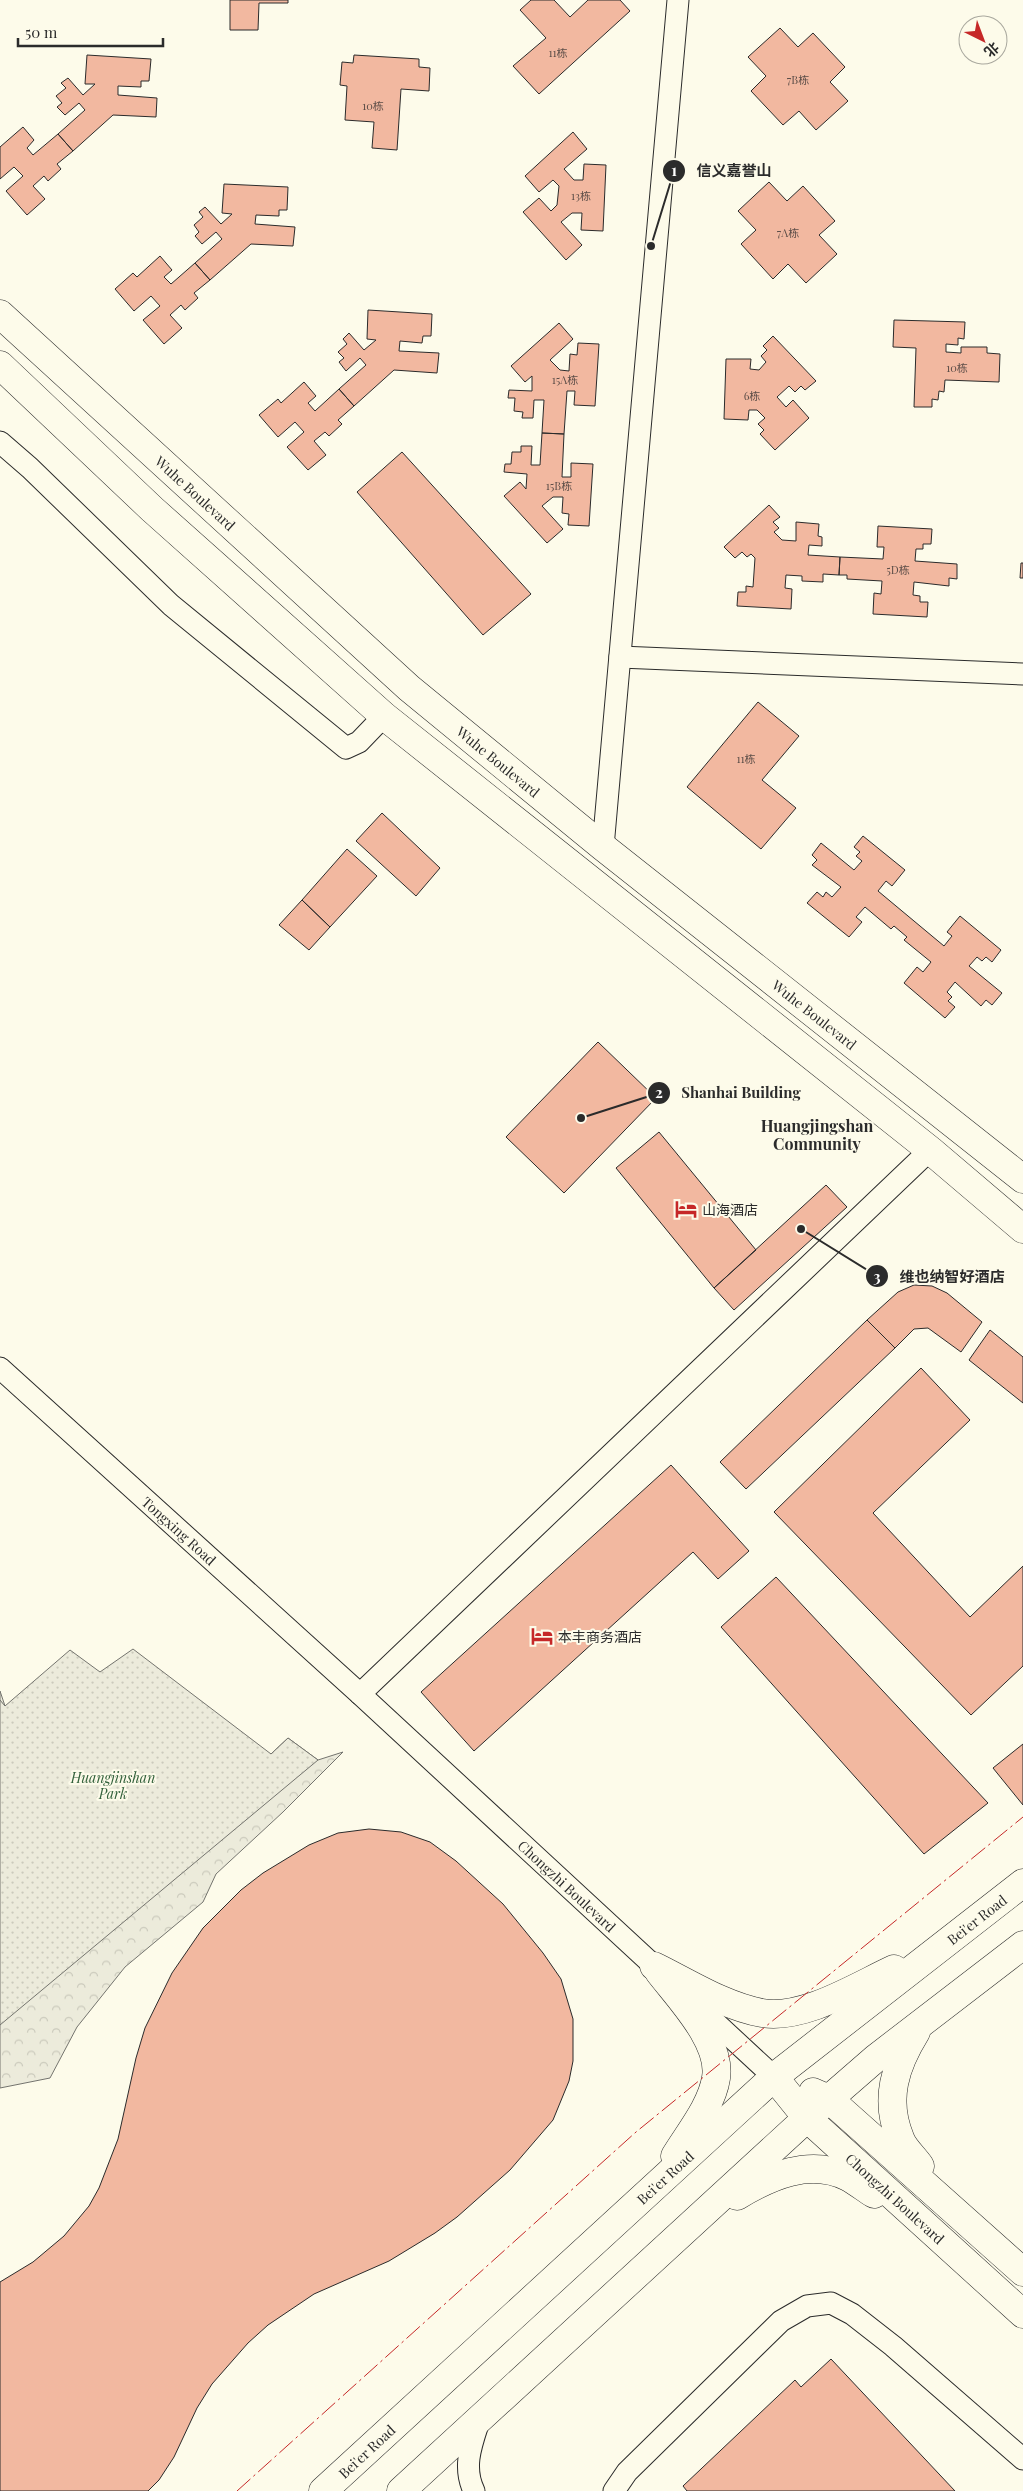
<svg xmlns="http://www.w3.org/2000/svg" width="1023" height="2491" viewBox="0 0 1023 2491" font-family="'Playfair Display','Noto Sans SC',serif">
  <defs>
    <pattern id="forest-crowns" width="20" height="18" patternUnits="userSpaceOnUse" patternTransform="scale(1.25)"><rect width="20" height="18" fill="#ecebdb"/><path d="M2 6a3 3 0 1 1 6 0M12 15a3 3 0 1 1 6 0" fill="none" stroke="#cbcabc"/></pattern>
    <pattern id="park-dots" width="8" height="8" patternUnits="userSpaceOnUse" patternTransform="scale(1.25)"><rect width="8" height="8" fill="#ecebdb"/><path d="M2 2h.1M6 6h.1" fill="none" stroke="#cbcabc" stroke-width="1.8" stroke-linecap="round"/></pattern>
  </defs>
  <rect width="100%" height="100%" fill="#fdfbea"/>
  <path fill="url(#forest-crowns)" stroke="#74746e" d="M0 1691 5 1706 271 1754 288 1738 318 1760 343 1752 283 1812 216 1874 203 1902 125 1967 77 2027 50 2078 0 2088Z"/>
  <path fill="url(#park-dots)" stroke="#74746e" d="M133 1649 271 1754 288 1738 318 1760 0 2025V1700L5 1706 70 1650 100 1672Z"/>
  <path fill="#f2b8a0" stroke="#2b2b2b" d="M230 0H288V3H259L258 30H230Z
    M531 0H554L570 17 588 0H620L630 11 539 94 513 66 546 38 520 10Z
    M780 28 798 47 813 33 845 67 830 82 848 101 816 130 799 111 783 125 751 91 766 76 748 57Z
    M87 55 151 59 149 81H141V87L118 86V95L157 98 156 117 113 115 73 151 58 134 85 110 79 103 65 115 57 107 62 103 56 96 66 88 61 83 68 78 83 95 95 84H85Z
    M354 55 419 59V67L430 68 429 91 401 89 397 150 372 148 374 122 345 120 347 86 340 85 342 62 353 63Z
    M23 127 34 140 27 148 33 155 58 134 73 151 57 164 61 169 48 181 44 176 33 186 45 199 27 215 6 191 23 176 14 167 0 179V147Z
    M573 132 587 149 564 169 574 180H583L584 164 606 165 603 231 581 230 582 213H572L561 222 582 245 566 260 523 212 539 198 551 211 557 205 559 186 553 180 539 192 525 176Z
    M769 182 787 201 803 186 835 221 819 235 837 254 806 283 788 264 773 279 741 244 756 230 738 211Z
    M224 184 288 187 287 210H279V216L256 215 255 224 295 227 293 246 251 244 210 280 195 263 222 239 216 232 202 244 195 236 199 232 194 225 203 217 199 212 205 207 221 224 232 214 222 213Z
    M160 256 172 270 164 277 171 284 195 263 210 280 194 293 198 298 185 310 181 305 170 315 182 328 164 344 143 320 160 306 151 296 134 311 115 289 133 273 137 277Z
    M368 310 432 314 431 336H423L422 343 400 341 399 351 439 353 437 373 394 370 354 406 339 389 366 365 360 358 346 371 339 362 344 358 338 352 347 344 343 339 349 333 364 350 376 340 367 339Z
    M894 320 965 322 964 339 958 338V345L946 344V352L961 353V347H987V353L1000 354 999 382 945 380 944 392 939 391 938 400 932 399V407H914L916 348 893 347Z
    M559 323 573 339 550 360 560 370 569 371 570 354 577 355 578 343 599 344 595 406 574 405 575 391H567L564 434 542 433 544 400H534L533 418H522L523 412 514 411 515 398H508L509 390 532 391V376L525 382 511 366Z
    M773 336 816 381 805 390 801 386 795 392 789 386 777 397 786 407 793 400 809 418 775 450 760 434 764 430 758 424 765 418 757 410H749L748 420 724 419 726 359H751L750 369 759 370 766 362 761 356 767 350 763 346Z
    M304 382 316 396 308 403 315 411 339 389 354 406 338 420 342 424 329 436 325 432 314 441 326 455 308 470 287 447 304 432 295 422 278 437 259 415 278 399 281 403Z
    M542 433 564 434 562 477H571V463L593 464 589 526 568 525 569 514 562 513 563 497H553L542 506 563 529 547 543 504 496 520 482 526 489 527 474 504 472 505 464H511L512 452H521V446H532L531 465H540Z
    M402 452 531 594 483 635 357 492Z
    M769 505 780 517 773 522 779 528 774 532 782 540 796 541V522L819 524 818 536 822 537V546L809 545 808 555 840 557 839 575 823 574V582L802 581V576L786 575 785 588 792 589 791 609 737 606 738 592H746V586L753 587 755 558 751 554 747 557 742 552 735 558 724 547Z
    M878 526 932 529 931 544H923V549H916L915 561 957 564V579L949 578V586L914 582 913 595 920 596V602H928L927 617 873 614 874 593 881 594 882 581 847 579V575H839L840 557 883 559 884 547H877Z
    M1021 563H1023V578H1020Z
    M758 702 799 736 762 780 796 808 761 849 687 787Z
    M382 813 440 868 416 896 356 841Z
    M863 836 905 870 892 886 886 881 878 891 944 946 952 936 947 932 960 916 1001 950 992 962 986 957 982 961 977 957 969 966 1002 993 992 1005 986 1000 981 1006 955 982 947 992 952 997 948 1001 955 1007 945 1018 904 983 917 967 923 972 931 962 904 940 907 937 894 926 891 929 865 907 856 917 862 922 849 937 807 903 817 892 823 897 826 892 832 897 841 887 812 865 817 860 812 855 821 843 854 870 862 861 856 856 860 852 854 847Z
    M347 849 377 876 330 927 302 900Z
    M302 900 330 927 309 950 279 925Z
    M598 1042 656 1098 564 1193 506 1137Z
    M659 1132 756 1250 714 1288 616 1168Z
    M826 1185 847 1207 734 1310 714 1288Z
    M914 1285 932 1286 947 1293 982 1322 961 1352 928 1328 914 1329 895 1348 867 1320 898 1292Z
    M867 1320 895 1348 746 1489 720 1462Z
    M990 1330 1023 1357V1403L969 1360Z
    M921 1368 970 1420 873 1513 970 1617 1023 1566V1666L971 1715 774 1512Z
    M671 1465 749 1551 718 1579 693 1552 474 1751 421 1692Z
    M776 1577 988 1803 924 1854 721 1627Z
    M1023 1744V1805L993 1768Z
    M369 1829 401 1832 430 1842 456 1861 503 1904 543 1953 561 1979 573 2019V2061L569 2081 553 2120 510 2170 457 2217 435 2233 389 2261 314 2294 268 2325 248 2343 212 2384 197 2408 174 2457 159 2480 148 2491H0V2282L33 2262 64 2236 89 2206 99 2188 118 2139 136 2058 145 2028 172 1973 203 1928 241 1890 263 1873 309 1845 338 1833Z
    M831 2359 955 2491H687L683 2486 795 2380 801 2387Z"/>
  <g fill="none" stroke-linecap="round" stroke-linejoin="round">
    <g stroke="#2b2b2b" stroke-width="23">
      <g id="minor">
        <path d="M0 442 30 468 171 605 346 748 359 742 384 716"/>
        <path d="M620 657 1023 674"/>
        <path d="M603 847 678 0"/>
        <path id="s1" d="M0 1368 360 1694 666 1977"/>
        <path d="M360 1694 930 1150"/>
        <path d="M692 2001 774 2077"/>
        <path d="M474 2491C462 2466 472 2443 480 2418"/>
        <path d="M614 2491 627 2472 781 2321 807 2306 831 2303 852 2314 893 2346 1023 2459"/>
      </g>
    </g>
    <g stroke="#2b2b2b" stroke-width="29">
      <g id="major">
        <path id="s2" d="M0 314 409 688 603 847 1023 1179"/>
        <path d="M0 365 152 509 384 716 930 1150 1023 1229"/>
        <path d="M654 1966C689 1983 724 2006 762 2013 804 2020 857 1986 894 1969"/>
        <path d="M659 1972C679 1998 722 2042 716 2078 712 2105 689 2133 675 2156"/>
        <path d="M916 2032C895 2066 884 2099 900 2138 903 2148 914 2157 920 2166"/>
        <path id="s3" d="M774 2077 807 2118 1023 2314"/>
        <path d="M813 2092 829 2099 1023 2272"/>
        <path d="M737 2196C770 2176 810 2158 848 2177 857 2182 866 2189 874 2194"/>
        <path id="s4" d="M323 2491 774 2077 1023 1883"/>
        <path d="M401 2491 807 2118 876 2058 1023 1945"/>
      </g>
    </g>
    <use href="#minor" stroke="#fdfbea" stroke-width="21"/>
    <use href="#major" stroke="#fdfbea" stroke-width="28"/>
    <path stroke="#c62828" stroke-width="1" stroke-dasharray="18 4 2.5 4" stroke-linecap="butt" d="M237 2491 636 2132 1023 1817"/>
  </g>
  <defs>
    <g id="hotel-bare" transform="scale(1.725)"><path d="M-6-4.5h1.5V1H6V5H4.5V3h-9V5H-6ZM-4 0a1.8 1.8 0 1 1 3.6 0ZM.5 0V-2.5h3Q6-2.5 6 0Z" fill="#c62828" stroke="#fdfbea" stroke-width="2.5" paint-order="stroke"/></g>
  </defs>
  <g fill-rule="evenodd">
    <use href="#hotel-bare" x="686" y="1209"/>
    <use href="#hotel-bare" x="542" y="1636"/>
  </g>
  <g text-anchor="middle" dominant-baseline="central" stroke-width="4" stroke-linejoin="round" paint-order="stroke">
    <g font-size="11" fill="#5d4e48">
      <text x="558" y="52">11栋</text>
      <text x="798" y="79">7B栋</text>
      <text x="373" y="105">10栋</text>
      <text x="581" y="195">13栋</text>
      <text x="788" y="232">7A栋</text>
      <text x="957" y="367">10栋</text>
      <text x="565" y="379">15A栋</text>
      <text x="752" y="395">6栋</text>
      <text x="559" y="485">15B栋</text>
      <text x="898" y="569">5D栋</text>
      <text x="746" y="758">11栋</text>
    </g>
    <g font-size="14" fill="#2b2b2b" stroke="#fdfbea">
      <text stroke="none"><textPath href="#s2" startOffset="265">Wuhe Boulevard</textPath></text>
      <text stroke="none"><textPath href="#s2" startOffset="670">Wuhe Boulevard</textPath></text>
      <text stroke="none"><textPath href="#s2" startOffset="1075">Wuhe Boulevard</textPath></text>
      <text stroke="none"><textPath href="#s1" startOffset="242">Tongxing Road</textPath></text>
      <text stroke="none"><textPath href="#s1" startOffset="768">Chongzhi Boulevard</textPath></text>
      <text stroke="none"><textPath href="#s4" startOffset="869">Bei'er Road</textPath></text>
      <text stroke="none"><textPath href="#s4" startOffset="464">Bei'er Road</textPath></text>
      <text stroke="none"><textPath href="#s3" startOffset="172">Chongzhi Boulevard</textPath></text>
      <text stroke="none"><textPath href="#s4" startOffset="59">Bei'er Road</textPath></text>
    </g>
    <g font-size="14" fill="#2b2b2b" stroke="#fdfbea" text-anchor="start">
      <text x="702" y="1209">山海酒店</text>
      <text x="558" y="1636">本丰商务酒店</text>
    </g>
    <g font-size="14" font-style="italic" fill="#34623c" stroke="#fdfbea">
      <text x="113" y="1777">Huangjinshan<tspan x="113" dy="16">Park</tspan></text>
    </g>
    <g font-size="16" font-weight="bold" fill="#2b2b2b" stroke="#fdfbea">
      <text x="817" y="1125">Huangjingshan<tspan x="817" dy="18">Community</tspan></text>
    </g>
  </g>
  <path fill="none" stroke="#2b2b2b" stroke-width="2" d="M651 246L674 171M581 1118L659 1093M801 1229L877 1276"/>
  <g fill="#2b2b2b" stroke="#fdfbea" stroke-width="2">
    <circle cx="651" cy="246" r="5"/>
    <circle cx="581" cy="1118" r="5"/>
    <circle cx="801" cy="1229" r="5"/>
    <circle cx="674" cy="171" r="12"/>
    <circle cx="659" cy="1093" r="12"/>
    <circle cx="877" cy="1276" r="12"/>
  </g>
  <g font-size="15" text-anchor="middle" font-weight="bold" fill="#fff">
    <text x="674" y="176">1</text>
    <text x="659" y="1098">2</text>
    <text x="877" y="1282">3</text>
  </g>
  <g font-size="15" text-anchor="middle" font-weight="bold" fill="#2b2b2b" stroke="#fdfbea" stroke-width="4" stroke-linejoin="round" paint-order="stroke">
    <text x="734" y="176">信义嘉誉山</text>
    <text x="741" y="1098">Shanhai Building</text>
    <text x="952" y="1282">维也纳智好酒店</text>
  </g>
  <g transform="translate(983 40) rotate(138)"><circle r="24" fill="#fdfbea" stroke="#a9a89e"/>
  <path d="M0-4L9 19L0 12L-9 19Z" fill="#c62828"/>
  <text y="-8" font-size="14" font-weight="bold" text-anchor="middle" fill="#2b2b2b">北</text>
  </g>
  <path d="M18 38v8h145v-8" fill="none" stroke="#2b2b2b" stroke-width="2.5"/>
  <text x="25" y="38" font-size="15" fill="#2b2b2b" stroke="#fdfbea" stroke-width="4" paint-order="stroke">50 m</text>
</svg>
